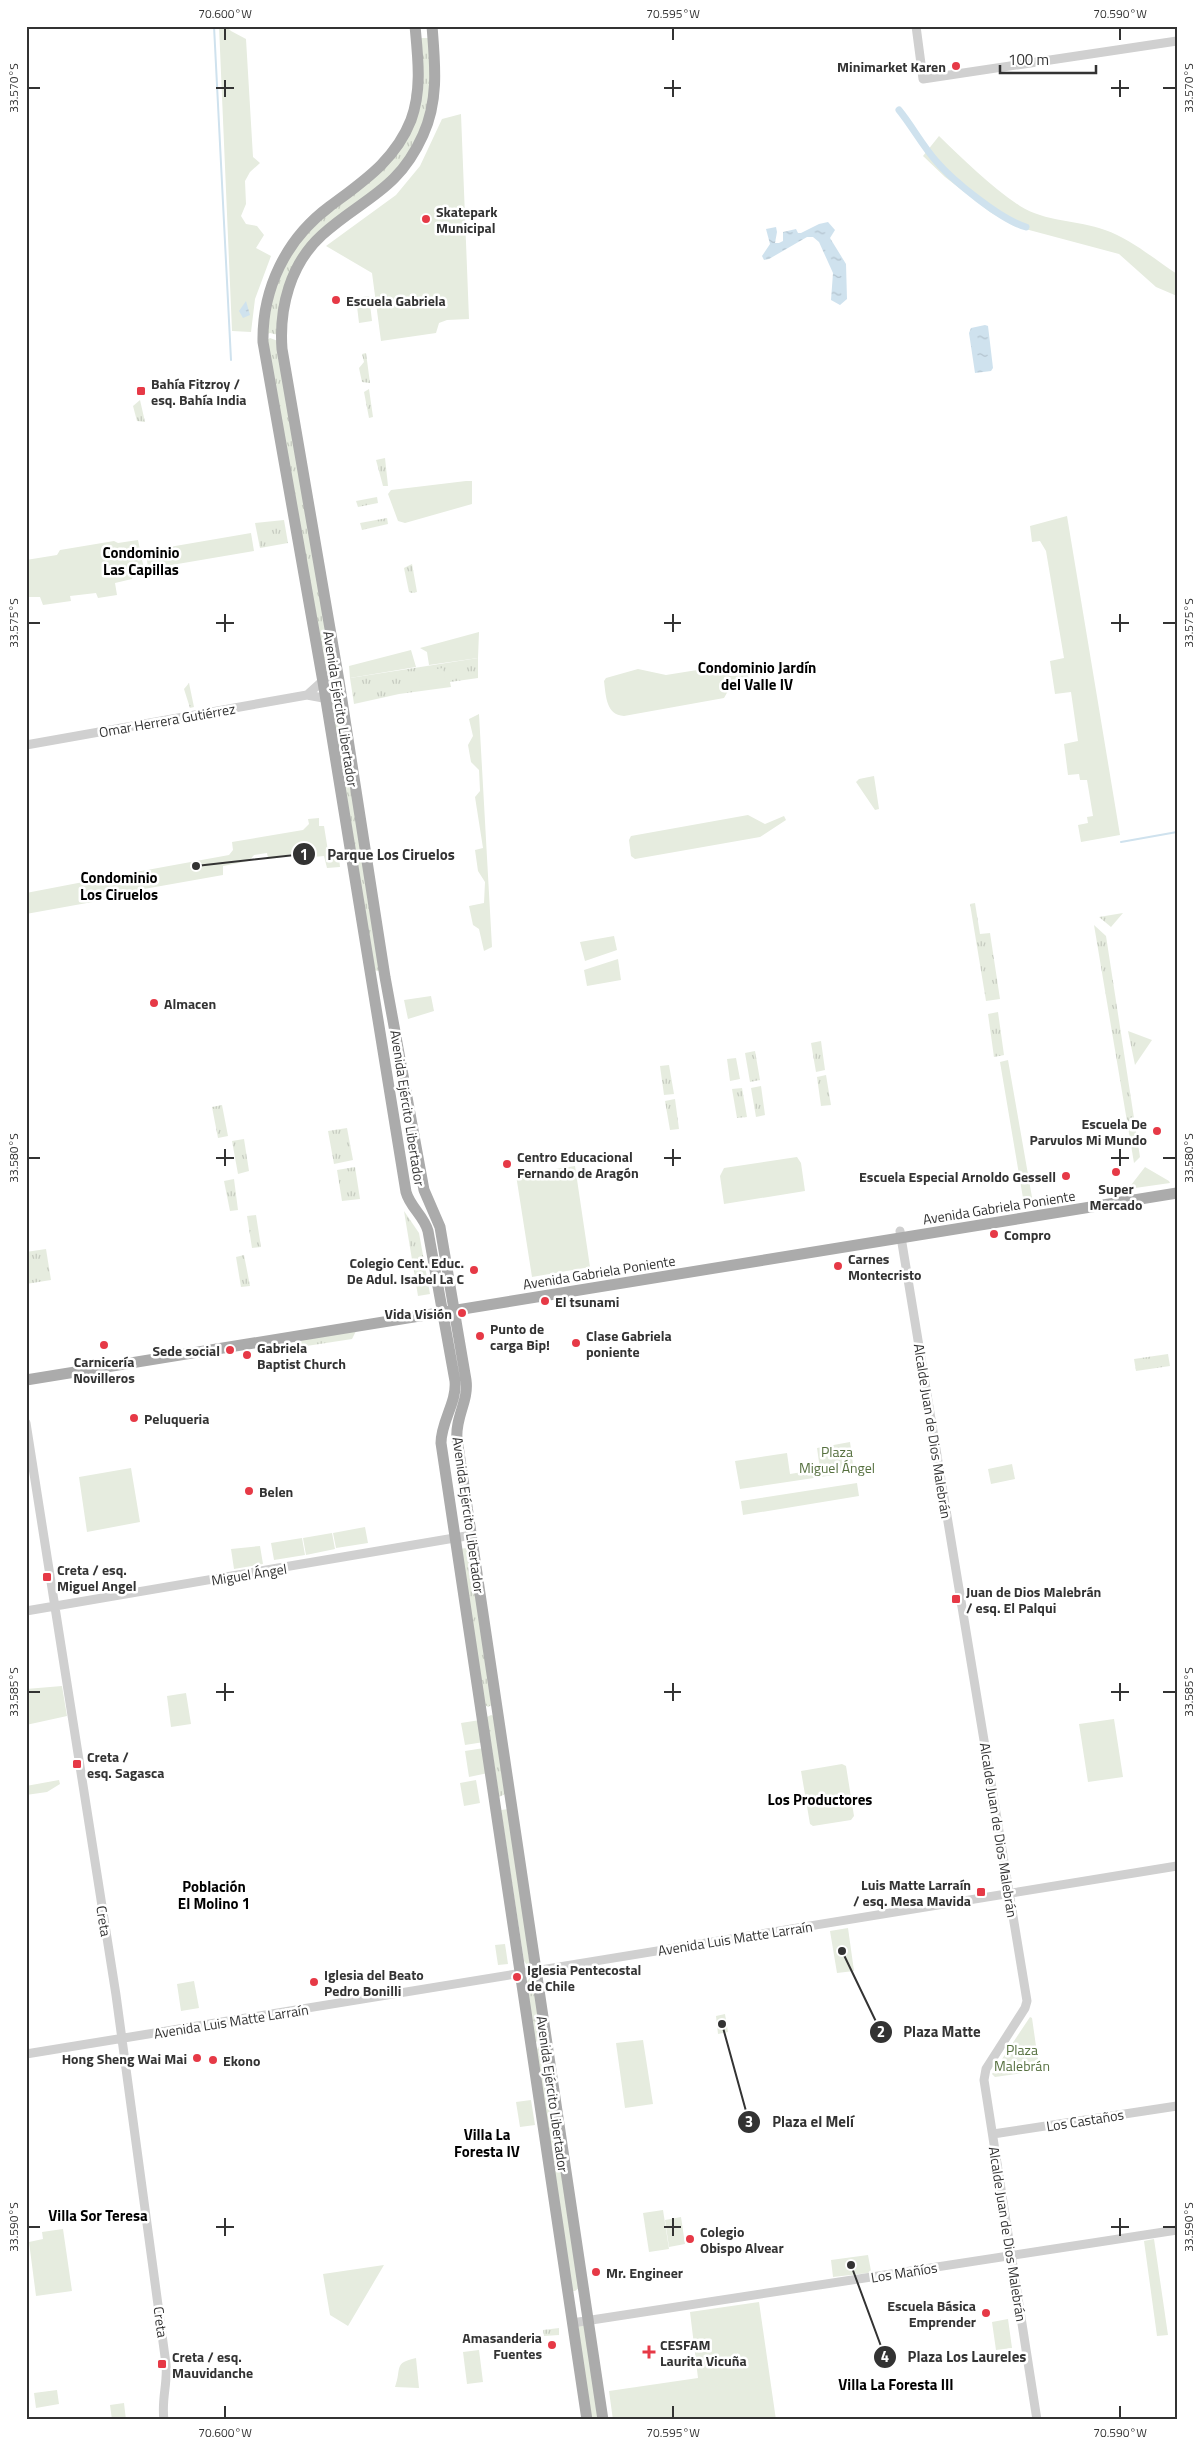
<svg xmlns="http://www.w3.org/2000/svg" width="1203" height="2446" viewBox="0 0 1203 2446" font-family="'Titillium Web',sans-serif">
  <defs>
    <pattern id="grass-tufts" width="24" height="20" patternUnits="userSpaceOnUse" patternTransform="scale(1.25)"><rect width="24" height="20" fill="#e6ecdf"/><path d="M3 7l-1-3M5 7V3M7 7l1-3M15 17l-1-3M17 17v-4M19 17l1-3" fill="none" stroke="#c6cbc0"/></pattern>
    <pattern id="water-ripples" width="26" height="14" patternUnits="userSpaceOnUse" patternTransform="scale(1.25)"><rect width="26" height="14" fill="#cfe2ee"/><path d="M2 4q2-2 4 0t4 0M15 11q2-2 4 0t4 0" fill="none" stroke="#b2c2cd"/></pattern>
  </defs>
  <rect width="100%" height="100%" fill="#fff"/>
  <path fill="url(#grass-tufts)" d="M419 38H430L432 59 427 117 400 168 309 243 278 335 270 333 265 335 269 304 294 246 406 139Z
    M270 338 278 341 334 674 325 677 266 341Z
    M366 353 370 383 362 382 359 368 364 362 362 354Z
    M369 389 373 417 369 418 364 392Z
    M140 400 145 422 137 421 133 406Z
    M385 458 388 486H383L376 460Z
    M377 497 378 503 358 507 356 501Z
    M387 518 388 524 362 530 360 523Z
    M284 520 288 543 260 548 255 523Z
    M412 564 417 592 412 593 409 592 404 568Z
    M478 658V678L450 682 451 687 399 694 354 704 350 678Z
    M189 683 194 707 190 708 184 689Z
    M339 700 380 969 378 971 374 970 329 702Z
    M975 903 980 934 990 933 1000 999 986 1001 970 904Z
    M1123 913 1111 927 1099 917Z
    M1094 925 1106 936 1140 1157 1134 1163Z
    M998 1012 1004 1055 994 1057 988 1014Z
    M1128 1031 1152 1040 1135 1065Z
    M821 1041 825 1070 816 1072 811 1043Z
    M755 1051 760 1080 750 1082 745 1053Z
    M669 1065 674 1094 664 1095 660 1066Z
    M826 1075 831 1105 821 1106 817 1077Z
    M761 1086 765 1115 756 1117 751 1088Z
    M742 1088 747 1117 737 1118 732 1089Z
    M675 1099 679 1129 670 1130 665 1101Z
    M222 1105 228 1136 218 1138 212 1107Z
    M347 1128 353 1160 334 1164 328 1131Z
    M244 1139 249 1171 238 1174 232 1141Z
    M355 1167 360 1199 342 1201 337 1170Z
    M234 1179 238 1210 230 1211 224 1181Z
    M404 1211 419 1233 430 1294 418 1296Z
    M256 1215 261 1247 252 1248 247 1216Z
    M46 1249 51 1280 26 1284V1252Z
    M244 1255 250 1286 241 1287 236 1257Z
    M359 1325 352 1339 300 1347 293 1336Z
    M1168 1354 1170 1366 1136 1371 1134 1359Z
    M471 1547 493 1704 488 1707 485 1705 460 1549Z
    M491 1715 494 1716 505 1794 499 1797 487 1717Z
    M530 1977 533 1978 543 2031 537 2042 534 2040 526 1983Z
    M559 2328V2335L544 2336 543 2330Z"/>
  <path fill="#e6ecdf" d="M219 26H226L231 31 246 39 253 157 260 163 250 172 245 181 246 204 241 216 246 224 257 226 264 235 256 248 271 256 255 299 251 332 232 331Z
    M461 114 469 319 447 320 439 323 436 333 381 341 372 273 326 246 396 195 420 166 442 119Z
    M939 136C964 160 991 187 1020 206 1045 222 1078 220 1105 230 1131 239 1154 259 1177 274V296L1156 287 1119 254 1014 226 990 212 945 177 923 156Z
    M369 296 372 321 359 323 356 298Z
    M466 481H472V504L405 523 398 521 388 494 391 490Z
    M1067 516 1120 835 1081 842 1078 825 1088 823 1087 817 1093 816 1087 780H1080L1079 774 1068 775 1064 744 1078 741 1071 692 1055 694 1050 661 1064 658 1046 551 1040 541 1032 542 1030 526Z
    M251 533 254 551 148 569 146 551Z
    M138 540 145 574 133 575 132 579 115 583 117 595 98 598 96 593 70 596 71 601 43 605 40 597H26V560L57 555 60 550 114 541 118 543Z
    M479 632 478 658 429 665 427 652 420 648Z
    M411 650 416 667 350 678 349 666Z
    M716 667H720L730 676 748 675 749 680 732 684 724 698 624 716C606 715 606 696 604 681L606 678 638 669 666 675Z
    M443 668 446 683 420 687 418 672Z
    M479 714 492 947 484 951 479 929 473 925 469 906 484 903 485 882 478 871 475 850 483 848 475 797 480 791 479 770 471 762 468 745 473 736 469 719Z
    M874 776 879 809 875 810 856 782 859 779Z
    M748 815 765 824 784 816 786 820 760 837 635 859 631 856 629 840 631 836Z
    M319 818V826H324L328 851 338 850 340 867 327 868 324 856 313 857 310 851 268 858 267 853 254 855 249 861 223 866V875L110 895 109 899 26 914V893L104 878 105 883 137 878 136 872 229 855 233 850 232 842 303 830 309 824 308 819Z
    M614 936 617 950 585 961 580 942Z
    M618 959 621 980 587 986 584 970Z
    M431 996 434 1011 408 1019 404 1000Z
    M736 1058 740 1079 730 1081 727 1059Z
    M1008 1060 1033 1203 1024 1204 1000 1062Z
    M797 1157 801 1163 805 1191 724 1204 720 1176 724 1168Z
    M575 1166 590 1267 532 1277 516 1175Z
    M1145 1167 1169 1181 1170 1183 1128 1189Z
    M850 1442 854 1472 740 1489 735 1461 787 1453 790 1474 820 1469 817 1448Z
    M1012 1464 1015 1479 991 1484 988 1469Z
    M131 1468 140 1522 87 1532 79 1477Z
    M857 1483 859 1496 743 1515 741 1501Z
    M365 1527 368 1543 336 1548 333 1533Z
    M332 1533 335 1549 306 1555 303 1538Z
    M302 1538 305 1555 274 1560 271 1543Z
    M260 1546 263 1564 234 1569 231 1549Z
    M62 1686 67 1716 26 1725V1689Z
    M186 1693 191 1724 171 1727 167 1696Z
    M1114 1719 1123 1777 1088 1782 1079 1724Z
    M480 1720 484 1742 465 1745 461 1723Z
    M484 1748 488 1773 469 1777 465 1751Z
    M842 1764 846 1766 854 1816 851 1820 813 1826 810 1824 801 1771Z
    M59 1780 60 1784 47 1792 26 1795V1786Z
    M476 1780 480 1803 464 1806 460 1783Z
    M509 1809 530 1965H527L524 1961 501 1810Z
    M848 1928 854 1971 837 1973 830 1931Z
    M505 1944 508 1964 498 1965 495 1945Z
    M194 1981 199 2008 181 2011 177 1984Z
    M725 2014 728 2032 718 2034 716 2016Z
    M1030 2017 1032 2018 1039 2067 1037 2071 995 2077 992 2074Z
    M643 2040 653 2104 625 2108 616 2043Z
    M543 2044 579 2288 575 2291H572L535 2054 538 2047Z
    M531 2100 535 2125 520 2127 516 2102Z
    M663 2210 669 2249 649 2252 643 2213Z
    M681 2217 685 2244 669 2247 665 2220Z
    M63 2229 72 2291 36 2296 29 2242 43 2239 42 2232Z
    M1154 2239 1168 2335 1157 2336 1144 2241Z
    M868 2255 871 2271 868 2273 833 2277 831 2260Z
    M384 2265 348 2326 330 2315 323 2274Z
    M759 2302 776 2420H613L609 2391 698 2378 690 2312Z
    M1008 2319 1012 2348 996 2350 992 2322Z
    M578 2325H585L599 2420H590Z
    M479 2350 483 2382 467 2384 463 2352Z
    M416 2358 419 2388 395 2387C402 2368 393 2363 416 2358Z
    M57 2390 59 2404 36 2408 34 2393Z
    M124 2403 126 2420H112L110 2405Z"/>
  <path fill="url(#water-ripples)" d="M828 222 835 230 830 238 846 264 847 299 840 305 831 300 833 273 819 242 813 237H807L769 259 764 260 762 256 770 244 766 229 776 227 777 232 775 243H779L783 241V232L796 229 798 233H801L819 224Z
    M246 301 250 315 243 318 239 311Z
    M985 325 988 326 993 368 991 371 975 373 969 333 971 328Z"/>
  <g fill="none" stroke-linecap="round" stroke-linejoin="round">
    <path stroke="#cfe2ee" stroke-width="2" d="M214 26 231 360
      M1121 842 1177 832"/>
    <path stroke="#cfe2ee" stroke-width="7" d="M899 110C912 126 922 145 936 161 953 181 1001 220 1026 227"/>
    <path stroke="#d0d0d0" stroke-width="9" d="M916 26 923 79 1177 41
      M307 695 327 677H334L339 681
      M26 745 307 695 334 700 341 693
      M900 1231 1027 2001 1025 2008 986 2069 984 2080 1037 2420
      M26 1423 116 1995 166 2364C168 2383 161 2400 164 2420
      M26 1611 472 1535
      M26 2054 1177 1866
      M993 2134 1177 2106
      M572 2323 1177 2230"/>
    <path stroke="#ababab" stroke-width="11" d="M415 26C418 58 422 90 411 120 395 161 362 182 329 207 286 239 262 289 263 342L323 682 406 1192C410 1207 424 1216 428 1231L455 1381C457 1403 441 1421 441 1443L587 2420
      M432 26C435 64 439 100 423 135 398 191 363 198 322 235 290 264 279 308 282 349L339 681 385 977 424 1190 440 1227 466 1380C469 1401 455 1417 457 1439L603 2420
      M26 1380 1177 1193"/>
  </g>
  <path fill="none" stroke="#333" stroke-width="2" d="M225 28V40M673 28V40M1120 28V40M225 80V97M673 80V97M1120 80V97M28 88H40M216 88H234M664 88H681M1111 88H1129M1163 88H1176M225 614V632M673 614V632M1120 614V632M28 623H40M216 623H234M664 623H681M1111 623H1129M1163 623H1176M225 1149V1166M673 1149V1166M1120 1149V1166M28 1158H40M216 1158H234M664 1158H681M1111 1158H1129M1163 1158H1176M225 1683V1701M673 1683V1701M1120 1683V1701M28 1692H40M216 1692H234M664 1692H681M1111 1692H1129M1163 1692H1176M225 2218V2236M673 2218V2236M1120 2218V2236M28 2227H40M216 2227H234M664 2227H681M1111 2227H1129M1163 2227H1176M225 2406V2418M673 2406V2418M1120 2406V2418"/>
  <g fill="#e63946" stroke="#fff" stroke-width="2">
    <circle cx="956" cy="66" r="5"/>
    <circle cx="426" cy="219" r="5"/>
    <circle cx="336" cy="300" r="5"/>
    <rect x="136" y="386" width="10" height="10" rx="2.5"/>
    <circle cx="154" cy="1003" r="5"/>
    <circle cx="1157" cy="1131" r="5"/>
    <circle cx="507" cy="1164" r="5"/>
    <circle cx="1116" cy="1172" r="5"/>
    <circle cx="1066" cy="1176" r="5"/>
    <circle cx="994" cy="1234" r="5"/>
    <circle cx="838" cy="1266" r="5"/>
    <circle cx="474" cy="1270" r="5"/>
    <circle cx="545" cy="1301" r="5"/>
    <circle cx="462" cy="1313" r="5"/>
    <circle cx="480" cy="1336" r="5"/>
    <circle cx="576" cy="1343" r="5"/>
    <circle cx="104" cy="1345" r="5"/>
    <circle cx="230" cy="1350" r="5"/>
    <circle cx="247" cy="1355" r="5"/>
    <circle cx="134" cy="1418" r="5"/>
    <circle cx="249" cy="1491" r="5"/>
    <rect x="42" y="1572" width="10" height="10" rx="2.5"/>
    <rect x="951" y="1594" width="10" height="10" rx="2.5"/>
    <rect x="72" y="1759" width="10" height="10" rx="2.5"/>
    <rect x="976" y="1887" width="10" height="10" rx="2.5"/>
    <circle cx="517" cy="1977" r="5"/>
    <circle cx="314" cy="1982" r="5"/>
    <circle cx="197" cy="2058" r="5"/>
    <circle cx="213" cy="2060" r="5"/>
    <circle cx="690" cy="2239" r="5"/>
    <circle cx="596" cy="2272" r="5"/>
    <circle cx="986" cy="2313" r="5"/>
    <circle cx="552" cy="2345" r="5"/>
    <path d="M646.5 2344.5h5v5h5v5h-5v5h-5v-5h-5v-5h5z"/>
    <rect x="157" y="2359" width="10" height="10" rx="2.5"/>
  </g>
  <g text-anchor="middle" dominant-baseline="central" stroke-width="5" stroke-linejoin="round" paint-order="stroke">
    <g font-size="14" font-weight="bold" fill="#333" stroke="#fff" text-anchor="start">
      <text x="946" y="66" text-anchor="end">Minimarket Karen</text>
      <text x="436" y="211">Skatepark<tspan x="436" dy="16">Municipal</tspan></text>
      <text x="346" y="300">Escuela Gabriela</text>
      <text x="151" y="383">Bahía Fitzroy /<tspan x="151" dy="16">esq. Bahía India</tspan></text>
      <text x="164" y="1003">Almacen</text>
      <text x="1147" y="1123" text-anchor="end">Escuela De<tspan x="1147" dy="16">Parvulos Mi Mundo</tspan></text>
      <text x="517" y="1156">Centro Educacional<tspan x="517" dy="16">Fernando de Aragón</tspan></text>
      <text x="1056" y="1176" text-anchor="end">Escuela Especial Arnoldo Gessell</text>
      <text x="1116" y="1188" text-anchor="middle">Super<tspan x="1116" dy="16">Mercado</tspan></text>
      <text x="1004" y="1234">Compro</text>
      <text x="848" y="1258">Carnes<tspan x="848" dy="16">Montecristo</tspan></text>
      <text x="464" y="1262" text-anchor="end">Colegio Cent. Educ.<tspan x="464" dy="16">De Adul. Isabel La C</tspan></text>
      <text x="555" y="1301">El tsunami</text>
      <text x="452" y="1313" text-anchor="end">Vida Visión</text>
      <text x="490" y="1328">Punto de<tspan x="490" dy="16">carga Bip!</tspan></text>
      <text x="586" y="1335">Clase Gabriela<tspan x="586" dy="16">poniente</tspan></text>
      <text x="257" y="1347">Gabriela<tspan x="257" dy="16">Baptist Church</tspan></text>
      <text x="220" y="1350" text-anchor="end">Sede social</text>
      <text x="104" y="1361" text-anchor="middle">Carnicería<tspan x="104" dy="16">Novilleros</tspan></text>
      <text x="144" y="1418">Peluqueria</text>
      <text x="259" y="1491">Belen</text>
      <text x="57" y="1569">Creta / esq.<tspan x="57" dy="16">Miguel Angel</tspan></text>
      <text x="966" y="1591">Juan de Dios Malebrán<tspan x="966" dy="16">/ esq. El Palqui</tspan></text>
      <text x="87" y="1756">Creta /<tspan x="87" dy="16">esq. Sagasca</tspan></text>
      <text x="971" y="1884" text-anchor="end">Luis Matte Larraín<tspan x="971" dy="16">/ esq. Mesa Mavida</tspan></text>
      <text x="527" y="1969">Iglesia Pentecostal<tspan x="527" dy="16">de Chile</tspan></text>
      <text x="324" y="1974">Iglesia del Beato<tspan x="324" dy="16">Pedro Bonilli</tspan></text>
      <text x="187" y="2058" text-anchor="end">Hong Sheng Wai Mai</text>
      <text x="223" y="2060">Ekono</text>
      <text x="700" y="2231">Colegio<tspan x="700" dy="16">Obispo Alvear</tspan></text>
      <text x="606" y="2272">Mr. Engineer</text>
      <text x="976" y="2305" text-anchor="end">Escuela Básica<tspan x="976" dy="16">Emprender</tspan></text>
      <text x="542" y="2337" text-anchor="end">Amasanderia<tspan x="542" dy="16">Fuentes</tspan></text>
      <text x="660" y="2344">CESFAM<tspan x="660" dy="16">Laurita Vicuña</tspan></text>
      <text x="172" y="2356">Creta / esq.<tspan x="172" dy="16">Mauvidanche</tspan></text>
    </g>
    <g font-size="14" fill="#333" stroke="#fff">
      <text transform="translate(341 709) rotate(81)">Avenida Ejército Libertador</text>
      <text transform="translate(167 720) rotate(-10)">Omar Herrera Gutiérrez</text>
      <text transform="translate(408 1108) rotate(81)">Avenida Ejército Libertador</text>
      <text transform="translate(999 1207) rotate(-9)">Avenida Gabriela Poniente</text>
      <text transform="translate(599 1272) rotate(-9)">Avenida Gabriela Poniente</text>
      <text transform="translate(933 1431) rotate(81)">Alcalde Juan de Dios Malebrán</text>
      <text transform="translate(469 1515) rotate(82)">Avenida Ejército Libertador</text>
      <text transform="translate(249 1574) rotate(-9)">Miguel Ángel</text>
      <text transform="translate(999 1830) rotate(81)">Alcalde Juan de Dios Malebrán</text>
      <text transform="translate(104 1921) rotate(81)">Creta</text>
      <text transform="translate(735 1938) rotate(-9)">Avenida Luis Matte Larraín</text>
      <text transform="translate(231 2021) rotate(-9)">Avenida Luis Matte Larraín</text>
      <text transform="translate(553 2094) rotate(82)">Avenida Ejército Libertador</text>
      <text transform="translate(1085 2120) rotate(-9)">Los Castaños</text>
      <text transform="translate(1008 2234) rotate(81)">Alcalde Juan de Dios Malebrán</text>
      <text transform="translate(904 2272) rotate(-9)">Los Mañíos</text>
      <text transform="translate(161 2322) rotate(82)">Creta</text>
    </g>
    <g font-size="14" fill="#56703f" stroke="#fff">
      <text x="837" y="1451">Plaza<tspan x="837" dy="16">Miguel Ángel</tspan></text>
      <text x="1022" y="2049">Plaza<tspan x="1022" dy="16">Malebrán</tspan></text>
    </g>
    <g font-size="15" font-weight="bold" fill="#000" stroke="#fff">
      <text x="141" y="552">Condominio<tspan x="141" dy="17">Las Capillas</tspan></text>
      <text x="757" y="667">Condominio Jardín<tspan x="757" dy="17">del Valle IV</tspan></text>
      <text x="119" y="877">Condominio<tspan x="119" dy="17">Los Ciruelos</tspan></text>
      <text x="820" y="1799">Los Productores</text>
      <text x="214" y="1886">Población<tspan x="214" dy="17">El Molino 1</tspan></text>
      <text x="487" y="2134">Villa La<tspan x="487" dy="17">Foresta IV</tspan></text>
      <text x="98" y="2215">Villa Sor Teresa</text>
      <text x="896" y="2384">Villa La Foresta III</text>
    </g>
  </g>
  <path fill="none" stroke="#333" stroke-width="2" d="M196 866L304 854M842 1951L881 2032M722 2024L749 2122M851 2265L885 2357"/>
  <g fill="#333" stroke="#fff" stroke-width="2">
    <circle cx="196" cy="866" r="5"/>
    <circle cx="842" cy="1951" r="5"/>
    <circle cx="722" cy="2024" r="5"/>
    <circle cx="851" cy="2265" r="5"/>
    <circle cx="304" cy="854" r="12"/>
    <circle cx="881" cy="2032" r="12"/>
    <circle cx="749" cy="2122" r="12"/>
    <circle cx="885" cy="2357" r="12"/>
  </g>
  <g font-size="15" text-anchor="middle" font-weight="bold" fill="#fff">
    <text x="304" y="860">1</text>
    <text x="881" y="2037">2</text>
    <text x="749" y="2127">3</text>
    <text x="885" y="2362">4</text>
  </g>
  <g font-size="15" text-anchor="middle" font-weight="bold" fill="#333" stroke="#fff" stroke-width="5" stroke-linejoin="round" paint-order="stroke">
    <text x="391" y="860">Parque Los Ciruelos</text>
    <text x="942" y="2037">Plaza Matte</text>
    <text x="813" y="2127">Plaza el Melí</text>
    <text x="967" y="2362">Plaza Los Laureles</text>
  </g>
  <rect width="1203" height="2446" fill="none" stroke="#ffffff" stroke-width="55"/>
  <path d="M1000 65v8h96v-8" fill="none" stroke="#333333" stroke-width="2.5"/>
  <text x="1008" y="65" font-size="15" fill="#333333" stroke="#ffffff" stroke-width="4" paint-order="stroke">100 m</text>
  <rect x="28" y="28" width="1148" height="2390" fill="none" stroke="#333" stroke-width="2"/>
  <g font-size="12" text-anchor="middle" fill="#333">
    <text x="225" y="18">70.600°W</text>
    <text x="673" y="18">70.595°W</text>
    <text x="1120" y="18">70.590°W</text>
    <text transform="translate(14 88) rotate(-90)" y="4">33.570°S</text>
    <text transform="translate(1189 88) rotate(-90)" y="4">33.570°S</text>
    <text transform="translate(14 623) rotate(-90)" y="4">33.575°S</text>
    <text transform="translate(1189 623) rotate(-90)" y="4">33.575°S</text>
    <text transform="translate(14 1158) rotate(-90)" y="4">33.580°S</text>
    <text transform="translate(1189 1158) rotate(-90)" y="4">33.580°S</text>
    <text transform="translate(14 1692) rotate(-90)" y="4">33.585°S</text>
    <text transform="translate(1189 1692) rotate(-90)" y="4">33.585°S</text>
    <text transform="translate(14 2227) rotate(-90)" y="4">33.590°S</text>
    <text transform="translate(1189 2227) rotate(-90)" y="4">33.590°S</text>
    <text x="225" y="2437">70.600°W</text>
    <text x="673" y="2437">70.595°W</text>
    <text x="1120" y="2437">70.590°W</text>
  </g>
</svg>
